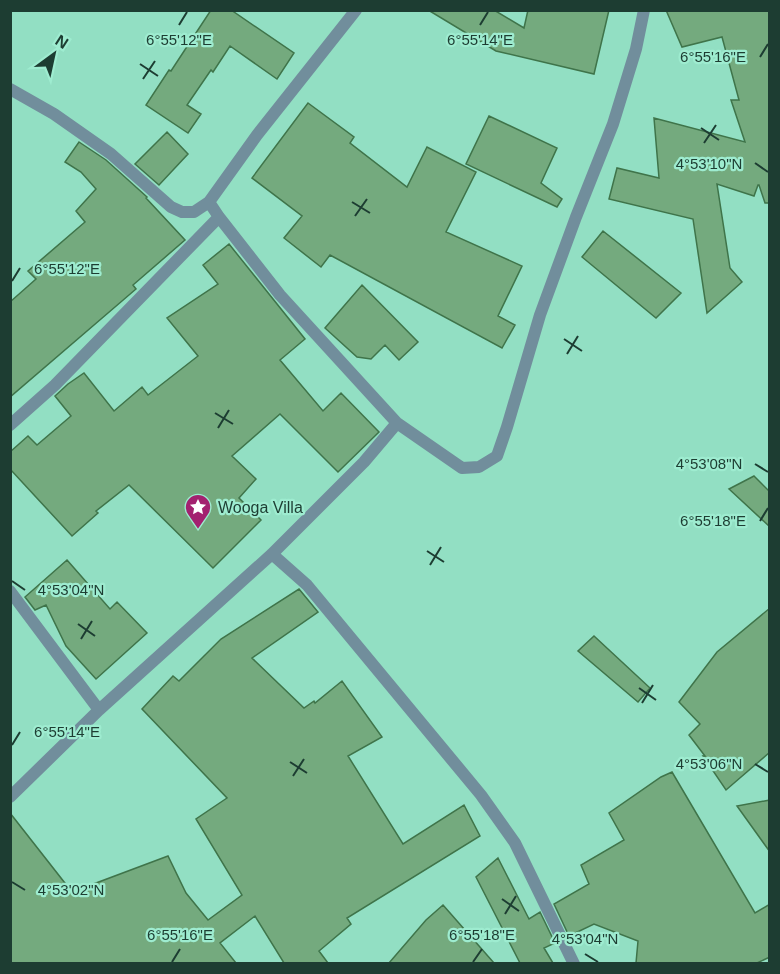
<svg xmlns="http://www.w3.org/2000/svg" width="780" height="974" viewBox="0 0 780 974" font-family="Helvetica,sans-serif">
  <rect width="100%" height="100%" fill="#92dfc3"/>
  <path fill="#74aa7e" stroke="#3f744a" stroke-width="1.5" d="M211 10H231L294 53 277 79 230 46 213 72 211 70 187 105 201 114 188 133 146 105 169 70 171 71Z
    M428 10H494L524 28 528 10H609L594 74 496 51Z
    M666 10H770V203H765L759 185H758L754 196 717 184 730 268 742 282 707 313 693 219 609 199 617 168 659 178 654 118 745 142 731 100H739L722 37 682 47Z
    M308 103 354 137 350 143 407 187 427 147 476 172 446 232 522 266 498 316 515 325 502 348 330 255 321 267 284 238 302 216 252 178Z
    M489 116 557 148 541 183 562 199 557 207 466 164Z
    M167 132 188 154 159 185 135 164Z
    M79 142 106 160 147 197 146 198 185 240 133 285 136 289 10 397V302L36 279 28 271 85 222 76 211 96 189 81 172 65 162Z
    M603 231 681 293 656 318 582 257Z
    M229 244 305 339 280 360 323 411 341 393 379 432 338 472 280 414 232 456 256 479 239 498 261 520 213 568 129 485 96 511 98 513 72 536 10 469V452L28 436 37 445 71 416 55 396 68 384 84 373 114 411 142 387 148 395 198 356 167 318 218 284 203 265Z
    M362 285 418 342 399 360 385 345 371 359 357 357 325 328Z
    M754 476 770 492V527L729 489Z
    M67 560 110 609 117 602 147 633 96 679 66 646 46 605 35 610 25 597Z
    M299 589 318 612 252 658 304 708 314 701 315 703 342 681 382 737 348 756 403 844 464 805 480 836 347 918 351 924 319 951 328 963H284L255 916 220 943 236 963H10V813L72 892 168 856 186 893 208 920 242 895 196 819 227 798 142 709 173 676 179 681 221 639Z
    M770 608V752L726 790 703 756H705L689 735 700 724 679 702 717 652Z
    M594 636 650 688 638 702 578 651Z
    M672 772 755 913 770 904V957L757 963H636L638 941 594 924 569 936 554 904 589 884 581 865 624 840 609 813 661 777Z
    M770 800V852L737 806Z
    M498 858 529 919 540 912 555 943 544 948 553 963H520L476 877Z
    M443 905 494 963H389L426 920Z"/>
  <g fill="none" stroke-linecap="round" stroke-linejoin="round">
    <path stroke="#718e9c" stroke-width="12" d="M10 89 54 114 111 154 171 207 182 212H194L209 202 257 135 356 10
      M209 202 219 217 280 295 397 423 462 468 479 467 497 456 507 427 540 315 576 217 613 124 636 49 644 10
      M10 425 55 385 219 217
      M272 554 307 585 481 795 515 843 574 964
      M10 591 99 710
      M10 797 99 710 272 554 364 462 397 423"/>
  </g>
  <path fill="none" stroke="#1d3d32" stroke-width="2" d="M179 25 187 12M480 25 488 12M760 57 768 44M140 64 158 76M143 79 155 61M701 128 719 140M704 143 716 125M755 163 768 172M352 202 370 213M355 216 367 199M12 281 20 268M564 339 582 351M567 354 578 336M215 413 233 424M218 428 229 410M755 464 768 472M760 521 768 508M427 551 444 562M430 565 441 547M12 581 25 590M78 624 95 636M81 639 92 621M639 688 656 700M642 703 653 685M12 745 20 732M290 762 307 773M755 764 768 772M293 776 304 759M12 882 25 890M502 899 519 911M505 914 516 896M585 954 598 962M172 962 180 949M473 962 482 949"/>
  <defs>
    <g id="sight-pin" transform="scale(1.35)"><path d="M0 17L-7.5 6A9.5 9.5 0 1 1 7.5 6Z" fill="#a32170" stroke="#9eecd0"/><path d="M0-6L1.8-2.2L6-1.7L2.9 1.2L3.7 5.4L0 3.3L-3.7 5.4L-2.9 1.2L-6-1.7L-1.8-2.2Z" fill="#fff"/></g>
  </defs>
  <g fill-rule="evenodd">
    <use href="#sight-pin" x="198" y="507"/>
  </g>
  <g text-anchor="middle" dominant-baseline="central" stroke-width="4.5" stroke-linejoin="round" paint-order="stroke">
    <g font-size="16" fill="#1d3d32" stroke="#9eecd0" text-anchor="start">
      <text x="218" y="507">Wooga Villa</text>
    </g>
  </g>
  <g font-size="15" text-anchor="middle" fill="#1d3d32" stroke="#9eecd0" stroke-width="4.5" stroke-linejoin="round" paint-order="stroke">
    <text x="179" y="45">6°55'12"E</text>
    <text x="480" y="45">6°55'14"E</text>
    <text x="713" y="62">6°55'16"E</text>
    <text x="709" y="169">4°53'10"N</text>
    <text x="67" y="274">6°55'12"E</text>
    <text x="709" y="469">4°53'08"N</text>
    <text x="713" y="526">6°55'18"E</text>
    <text x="71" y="595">4°53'04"N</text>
    <text x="67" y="737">6°55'14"E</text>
    <text x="709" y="769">4°53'06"N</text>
    <text x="71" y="895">4°53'02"N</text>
    <text x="180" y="940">6°55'16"E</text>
    <text x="482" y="940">6°55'18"E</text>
    <text x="585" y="944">4°53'04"N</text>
  </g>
  <rect width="780" height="974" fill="none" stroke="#1d3d32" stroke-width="24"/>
  <g transform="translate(54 54) rotate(33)" stroke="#9eecd0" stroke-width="4.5" paint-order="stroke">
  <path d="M0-4.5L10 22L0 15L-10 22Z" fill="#1d3d32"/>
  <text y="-9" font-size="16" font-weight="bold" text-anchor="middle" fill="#1d3d32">N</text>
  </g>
</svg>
